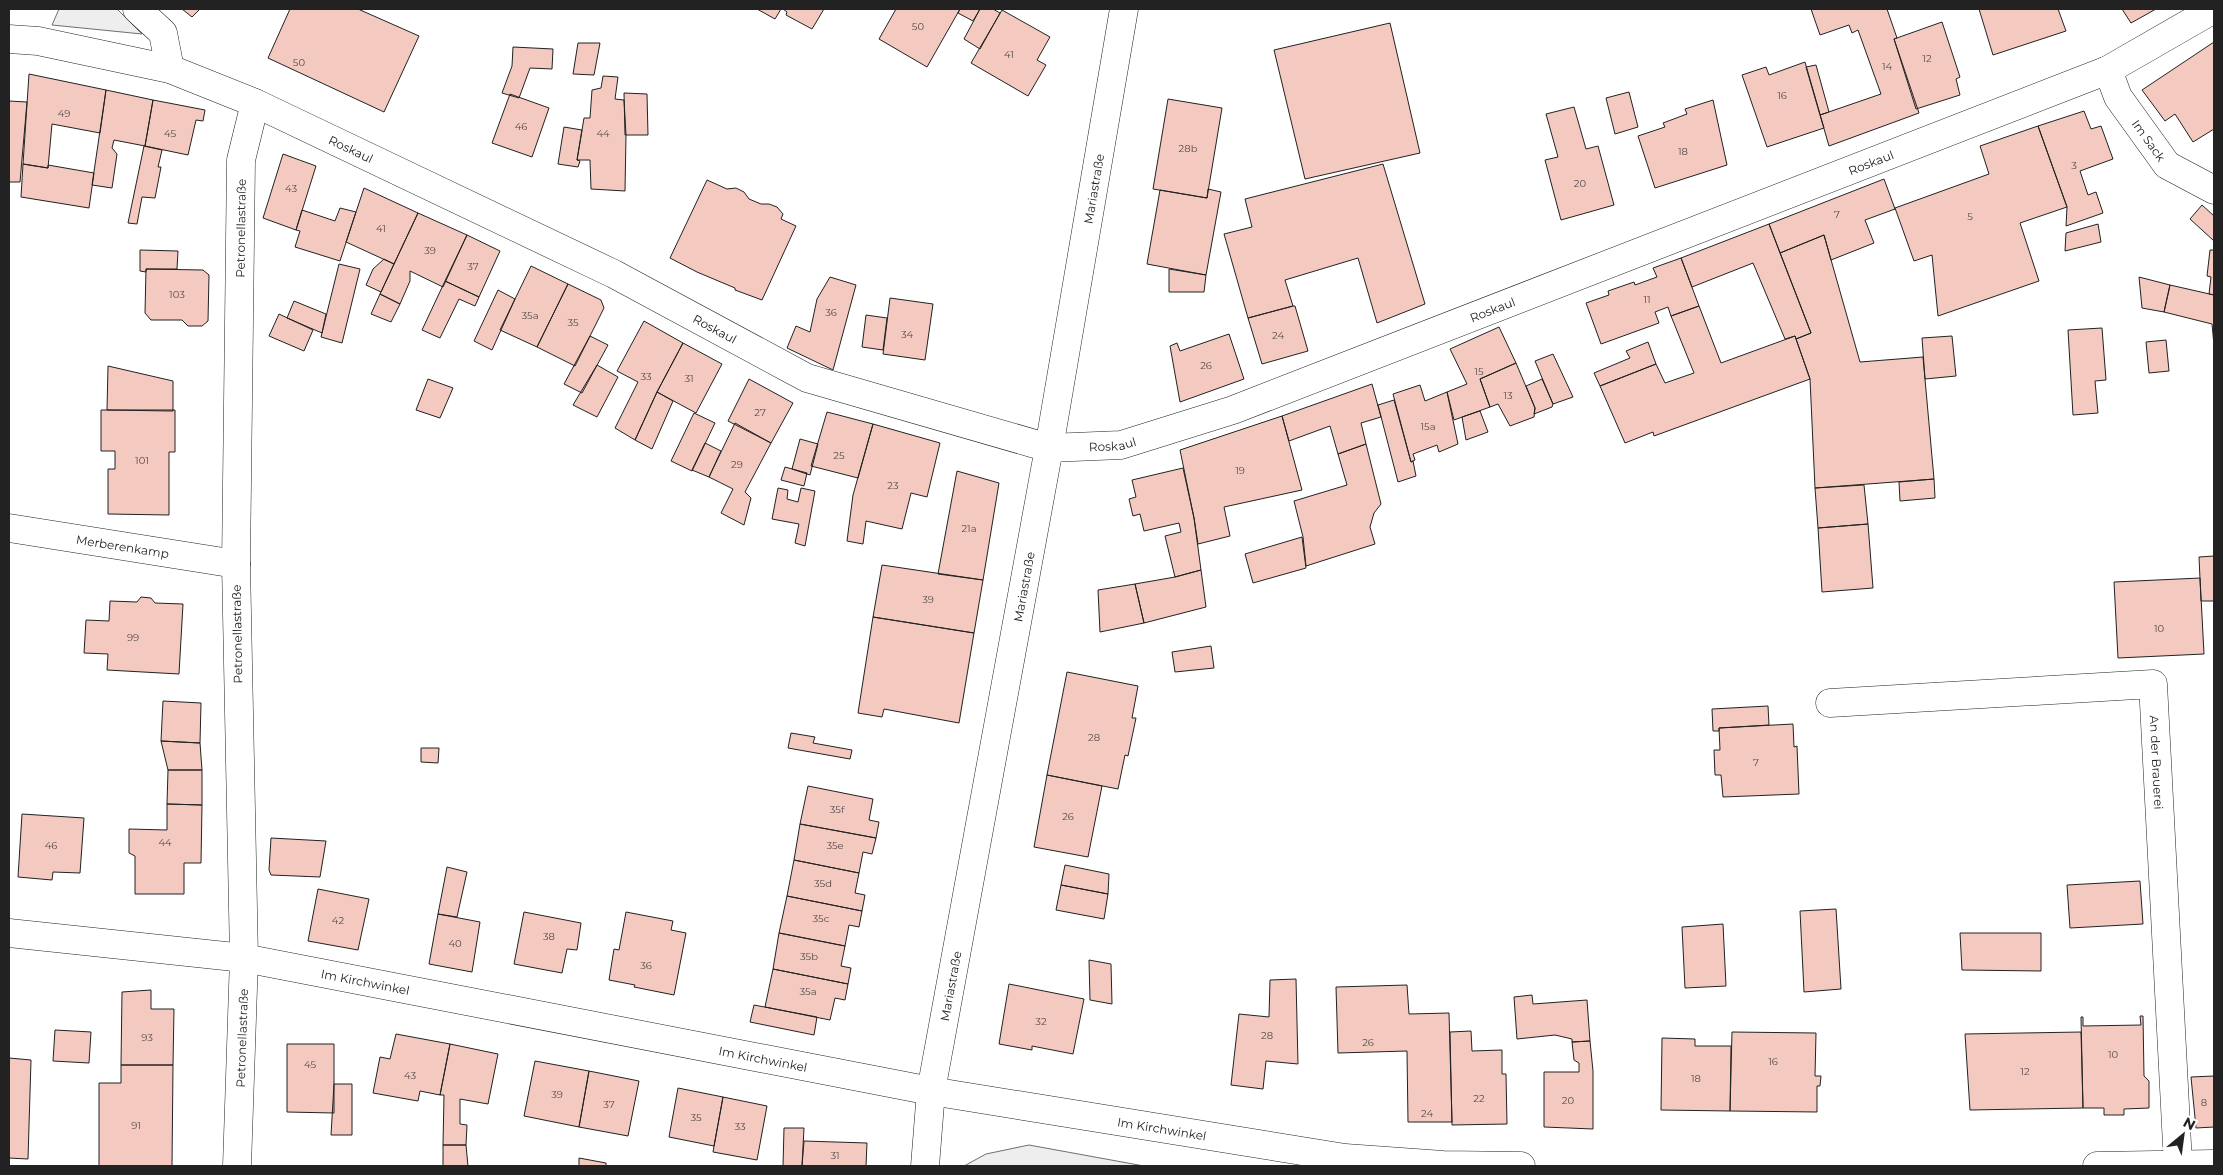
<svg xmlns="http://www.w3.org/2000/svg" width="2223" height="1175" viewBox="0 0 2223 1175" font-family="Montserrat,sans-serif">
  <rect width="100%" height="100%" fill="#fff"/>
  <path fill="#eee" stroke="#6f6f6f" d="M59 9H117L142 34 52 25Z
    M1029 1145 1144 1166H964L986 1154Z"/>
  <path fill="#f3c9c0" stroke="#222" d="M182 9H200L192 17Z
    M290 9H358L419 36 384 112 268 58Z
    M757 9H781L775 19Z
    M783 9H824L812 29 786 15 787 12Z
    M896 9H960L927 67 879 39Z
    M960 9H980L973 21 958 13Z
    M980 9H993L1000 13 980 49 964 39Z
    M1811 9H1887L1897 38 1894 39 1919 113 1829 146 1820 115 1881 94 1858 30 1852 33 1849 25 1820 35Z
    M1979 9H2058L2066 31 1993 55Z
    M2122 9H2156L2131 23Z
    M1002 10 1050 37 1037 60 1046 65 1028 96 971 63Z
    M1942 22 1960 77 1956 79 1960 95 1916 109 1894 39Z
    M1390 23 1420 153 1305 179 1274 50Z
    M2214 42V129L2193 142 2175 114 2165 121 2142 90Z
    M578 43H600L594 75 573 74Z
    M513 47 553 49 552 69 530 68 519 98 502 93 512 66Z
    M1805 62 1824 128 1767 147 1742 75 1766 67 1769 75Z
    M1816 65 1829 112 1820 115 1806 67Z
    M29 74 106 90 100 133 52 124 48 168 23 164Z
    M603 76 618 77 615 99 624 100 626 135 625 191 591 189 590 160H577L584 118H590L592 90 601 88Z
    M106 90 153 100 145 146 114 140 112 148 117 154 112 188 92 185Z
    M1629 92 1638 127 1615 134 1606 98Z
    M624 93 647 94 648 135H625Z
    M510 94 549 108 532 157 492 143Z
    M1168 99 1222 108 1207 198 1153 189Z
    M153 100 205 110 203 121 196 120 188 155 145 146Z
    M1713 100 1727 165 1655 188 1638 136 1665 127 1663 123 1687 114 1685 109Z
    M9 101 27 102 20 182H9Z
    M1574 107 1586 149 1598 146 1614 205 1561 220 1545 160 1558 157 1546 114Z
    M2084 111 2091 129 2101 126 2113 159 2080 171 2088 195 2096 192 2103 213 2066 226 2067 207 2038 126Z
    M2038 126 2067 207 2020 223 2039 281 1938 316 1932 255 1914 261 1895 208 1989 174 1980 146Z
    M564 127 582 130 577 160 580 161 578 167 558 164Z
    M144 146 162 150 158 167H161L155 198 142 197 137 224 128 223Z
    M283 154 316 166 296 230 263 218Z
    M23 164 48 168V165L94 173 89 208 21 197Z
    M1383 164 1425 304 1377 323 1358 258 1285 280 1293 306 1248 318 1224 234 1252 227 1245 199Z
    M1884 179 1895 209 1865 220 1874 243 1831 260 1824 235 1780 253 1769 224Z
    M707 180 727 189 736 188 744 192 749 199 761 204H769L777 207 783 214 781 219 796 226 762 300 735 290V288L697 272 670 258Z
    M364 188 418 213 394 264 346 242Z
    M1208 189 1221 192 1206 275 1147 264 1160 190 1207 198Z
    M2202 205 2214 216V241L2190 219Z
    M340 208 356 212 340 261 295 247 300 231 296 230 302 210 335 221Z
    M418 213 467 235 443 287 410 271V281L400 304 380 294Z
    M1769 224 1811 333 1796 339 1795 336 1785 339 1753 263 1692 287 1681 258Z
    M2098 224 2101 242 2065 251 2066 233Z
    M467 235 500 251 479 297 445 281Z
    M1824 235 1860 362 1923 357 1934 479 1815 488 1810 379 1796 339 1811 333 1780 253Z
    M140 250 178 251 177 269H146V272L140 271Z
    M2210 250H2214V295L2209 294 2211 277 2207 276Z
    M1681 258 1699 306 1671 316 1668 307 1655 312 1659 323 1601 344 1586 303 1609 295 1608 291 1634 282 1635 285 1657 277 1653 268Z
    M384 259 394 264 381 292 366 285 373 269Z
    M339 264 360 269 342 343 321 337Z
    M531 266 568 284 537 347 500 330Z
    M146 269 203 270 209 275 208 321 202 326H188L182 320H151L145 313Z
    M1169 269 1206 275 1204 292H1169Z
    M830 277 856 285 833 370 787 348 796 326 810 332 817 299Z
    M2139 277 2170 285 2164 312 2142 308Z
    M445 281 479 297 475 306 459 299 440 338 422 330Z
    M568 284 601 300 604 308 575 366 537 347Z
    M2170 285 2214 295V345L2212 324 2164 312Z
    M498 290 515 299 492 350 474 341Z
    M380 294 400 304 391 322 371 314Z
    M890 298 933 304 925 360 883 354Z
    M294 301 326 314 322 333 287 318Z
    M1293 306H1295L1308 351 1262 364 1248 318Z
    M1699 306 1721 363 1795 336 1810 379 1654 436 1653 432 1625 443 1600 386 1656 364 1665 383 1694 373 1671 316Z
    M279 314 313 330 304 351 269 336Z
    M866 315 887 318 883 350 862 347Z
    M644 321 683 343 657 392 635 440 615 428 638 382 617 371Z
    M1499 327 1516 363 1480 379 1490 407 1454 420 1447 392 1467 384 1450 349Z
    M2102 328 2106 380 2095 381 2098 413 2073 415 2068 330Z
    M1229 334 1244 379 1180 402 1170 346 1177 343 1180 351Z
    M590 336 608 345 582 393 564 384Z
    M1952 336 1956 376 1925 379 1922 338Z
    M2166 340 2169 371 2149 373 2146 342Z
    M1648 342 1656 364 1600 386 1594 373 1630 358 1626 351Z
    M683 343 722 364 696 413 657 392Z
    M1553 354 1573 397 1553 404 1535 361Z
    M1516 363 1535 408 1534 417 1510 426 1498 404 1490 407 1480 379Z
    M597 365 618 377 597 417 573 405Z
    M108 366 173 381V411L107 410Z
    M428 379 453 388 440 418 416 410Z
    M749 379 793 403 771 443 728 421Z
    M1542 379 1553 404 1552 407 1534 414 1535 408 1526 386Z
    M1372 384 1381 417 1361 423 1366 444 1338 454 1330 426 1289 441 1282 416Z
    M1420 385 1425 401 1447 392 1458 444 1439 452 1437 445 1413 454 1415 460 1411 462 1393 394Z
    M657 392 673 401 652 449 635 440Z
    M1394 400 1411 462 1413 461 1416 476 1398 482 1378 405Z
    M101 410H175V452H169V515L108 514V469H115V451H101Z
    M1480 411 1488 432 1466 440 1462 417Z
    M827 412 873 424 858 478 811 466Z
    M694 413 715 423 692 471 671 461Z
    M1282 416 1302 490 1224 507 1230 536 1198 544 1194 518 1180 450Z
    M735 423 771 443 745 492 751 498 744 525 721 513 733 489 709 477Z
    M873 424 940 443 927 497 911 493 902 529 866 521 863 544 847 541 853 495Z
    M800 439 818 444 810 475 792 469Z
    M705 443 721 451 709 477 692 470Z
    M1366 444 1381 504 1374 513 1370 527 1375 544 1306 566 1303 537 1294 501 1347 485 1338 454Z
    M785 467 807 473 804 486 781 480Z
    M1183 468 1194 518 1201 570 1175 577 1165 536 1181 532 1179 523 1144 531 1140 514 1133 516 1129 499 1136 497 1132 480Z
    M957 471 999 483 983 580 938 574Z
    M1934 479 1935 498 1900 501 1899 482Z
    M1864 485 1868 524 1818 528 1815 488Z
    M778 488 788 490 787 499 798 502 801 488 815 491 805 546 795 543 799 524 772 519Z
    M1868 524 1873 588 1822 592 1818 528Z
    M1302 537 1306 568 1253 583 1245 554Z
    M2214 556V601H2201L2199 557Z
    M882 565 983 580 974 633 873 617Z
    M1201 570 1206 607 1144 623 1135 584 1175 577Z
    M2200 578 2204 654 2118 658 2114 582Z
    M1135 584 1144 623 1100 632 1098 590Z
    M141 597 151 598 155 603 183 604 179 674 107 670 108 654 84 653 86 620 109 621 110 601 137 602Z
    M873 617 974 633 959 723 884 709 882 717 858 713Z
    M1211 646 1214 668 1175 672 1172 652Z
    M1067 672 1138 686 1132 718H1136L1128 756 1125 755 1118 789 1047 775Z
    M163 701 201 703 200 743 161 741Z
    M1768 706 1769 725 1719 728V731H1713L1712 709Z
    M1793 724 1794 747 1797 746 1799 794 1723 797 1721 775H1715L1714 750H1720L1719 728Z
    M791 733 815 737 813 743 852 750 850 759 788 748Z
    M161 741 200 743 202 770H168Z
    M421 748H439L438 763 421 762Z
    M168 770H202V805L167 804Z
    M1047 775 1102 786 1088 857 1034 847Z
    M808 786 873 799 869 820 879 822 876 838 800 824Z
    M167 804 202 805 201 863H184V894H135V856L129 853V829L167 830Z
    M22 814 84 818 80 873 53 872 52 880 18 877Z
    M800 824 876 838 872 854 863 852 859 873 794 860Z
    M271 838 326 841 320 877 271 875 269 870Z
    M794 860 859 873 855 893 865 895 862 911 787 896Z
    M1065 865 1109 874 1108 894 1061 885Z
    M447 867 467 872 457 917 438 914Z
    M2140 881 2143 924 2070 928 2067 885Z
    M1061 885 1108 894 1104 919 1056 910Z
    M318 889 369 899 358 950 308 941Z
    M787 896 862 911 859 927 849 925 845 946 779 933Z
    M1836 909 1841 989 1804 992 1800 911Z
    M524 912 581 923 577 950 567 949 562 973 514 964Z
    M626 912 673 921 671 930 686 933 674 995 634 987 635 985 609 980 614 949 619 950Z
    M438 914 480 922 472 972 429 964Z
    M1723 924 1726 986 1685 988 1682 927Z
    M779 933 845 946 841 966 851 968 848 984 773 969Z
    M1960 933H2041V971L1962 970Z
    M1089 960 1111 964 1112 1004 1090 1000Z
    M773 969 848 984 845 1000 835 998 830 1020 765 1007Z
    M1296 979 1298 1064 1266 1061 1263 1089 1231 1085 1239 1014 1269 1017 1270 980Z
    M1009 984 1084 999 1073 1054 1032 1046V1050L999 1044Z
    M1407 985 1409 1014 1449 1013 1452 1122H1408L1407 1051 1338 1053 1336 987Z
    M151 990V1009H174L173 1065H121L122 992Z
    M1532 995 1533 1004 1587 1000 1590 1041 1572 1042V1039L1555 1035 1517 1039 1514 997Z
    M754 1005 817 1017 814 1035 750 1022Z
    M2140 1016H2143L2144 1076 2149 1081V1108L2124 1109V1115H2104V1108H2083L2081 1017H2083V1026L2141 1025Z
    M55 1030 91 1032 89 1063 53 1061Z
    M1471 1031 1472 1051 1502 1050V1074H1506L1507 1124 1452 1125 1450 1032Z
    M1732 1032 1816 1033 1815 1076H1821L1820 1086H1817V1112L1730 1111Z
    M2081 1032 2083 1108 1970 1110 1965 1034Z
    M396 1034 450 1044 440 1095 420 1091 418 1101 373 1093 380 1057 390 1059Z
    M1662 1038 1695 1039V1046H1731L1730 1111 1661 1110Z
    M1590 1041 1593 1071V1129L1544 1127V1072H1579V1063L1574 1060 1572 1042Z
    M287 1044H334V1113L287 1112Z
    M450 1044 498 1054 488 1104 460 1099V1124L467 1125 466 1145H443L444 1095H440Z
    M9 1058 31 1060 28 1159 9 1158Z
    M535 1061 589 1071 579 1127 524 1116Z
    M121 1065H173L172 1166H99V1083H121Z
    M589 1071 639 1081 628 1136 579 1127Z
    M2214 1076V1127L2196 1128 2191 1077Z
    M334 1084H352V1135H331Z
    M678 1088 723 1097 714 1146 669 1137Z
    M723 1097 767 1106 757 1160 713 1152Z
    M784 1128H804L802 1166H783Z
    M804 1141 867 1143 866 1166H802Z
    M443 1145H466L468 1166H443Z
    M579 1158 606 1163V1166H579Z"/>
  <g fill="none" stroke-linecap="round" stroke-linejoin="round">
    <g stroke="#222" stroke-width="29">
      <g id="minor">
        <path d="M137 9 163 33 170 69"/>
        <path id="s1" d="M9 39 38 41 170 69 255 103 614 274 807 378 1049 448 1121 445 1233 410 2108 70 2214 9"/>
        <path id="s2" d="M2108 70 2118 97 2167 165 2214 190"/>
        <path id="s3" d="M9 528 236 564"/>
        <path id="s4" d="M1830 703 2153 684 2178 1164"/>
        <path id="s5" d="M9 933 244 958 931 1091 1345 1158 1443 1165 1521 1166"/>
        <path id="s6" d="M237 1166 244 958 236 564 241 160 255 103"/>
        <path id="s7" d="M925 1166 931 1091 1049 448 1124 9"/>
        <path d="M2097 1166 2214 1164"/>
      </g>
    </g>
    <use href="#minor" stroke="#fff" stroke-width="28"/>
  </g>
  <g text-anchor="middle" dominant-baseline="central" stroke-width="4" stroke-linejoin="round" paint-order="stroke">
    <g font-size="10" fill="#564c4a">
      <text x="918" y="26">50</text>
      <text x="1009" y="54">41</text>
      <text x="1927" y="58">12</text>
      <text x="299" y="62">50</text>
      <text x="1887" y="66">14</text>
      <text x="1782" y="95">16</text>
      <text x="64" y="113">49</text>
      <text x="521" y="126">46</text>
      <text x="170" y="133">45</text>
      <text x="603" y="133">44</text>
      <text x="1188" y="148">28b</text>
      <text x="1683" y="151">18</text>
      <text x="2074" y="165">3</text>
      <text x="1580" y="183">20</text>
      <text x="291" y="188">43</text>
      <text x="1837" y="214">7</text>
      <text x="1970" y="216">5</text>
      <text x="381" y="228">41</text>
      <text x="430" y="250">39</text>
      <text x="473" y="266">37</text>
      <text x="177" y="294">103</text>
      <text x="1647" y="299">11</text>
      <text x="831" y="312">36</text>
      <text x="530" y="315">35a</text>
      <text x="573" y="322">35</text>
      <text x="907" y="334">34</text>
      <text x="1278" y="335">24</text>
      <text x="1206" y="365">26</text>
      <text x="1479" y="371">15</text>
      <text x="646" y="376">33</text>
      <text x="689" y="378">31</text>
      <text x="1508" y="395">13</text>
      <text x="760" y="412">27</text>
      <text x="1428" y="426">15a</text>
      <text x="839" y="455">25</text>
      <text x="142" y="460">101</text>
      <text x="737" y="464">29</text>
      <text x="1240" y="470">19</text>
      <text x="893" y="485">23</text>
      <text x="969" y="528">21a</text>
      <text x="928" y="599">39</text>
      <text x="2159" y="628">10</text>
      <text x="133" y="637">99</text>
      <text x="1094" y="737">28</text>
      <text x="1756" y="762">7</text>
      <text x="837" y="809">35f</text>
      <text x="1068" y="816">26</text>
      <text x="165" y="842">44</text>
      <text x="51" y="845">46</text>
      <text x="835" y="845">35e</text>
      <text x="823" y="883">35d</text>
      <text x="821" y="918">35c</text>
      <text x="338" y="920">42</text>
      <text x="549" y="936">38</text>
      <text x="455" y="943">40</text>
      <text x="809" y="956">35b</text>
      <text x="646" y="965">36</text>
      <text x="808" y="991">35a</text>
      <text x="1041" y="1021">32</text>
      <text x="1267" y="1035">28</text>
      <text x="147" y="1037">93</text>
      <text x="1368" y="1042">26</text>
      <text x="2113" y="1054">10</text>
      <text x="1773" y="1061">16</text>
      <text x="310" y="1064">45</text>
      <text x="2025" y="1071">12</text>
      <text x="410" y="1075">43</text>
      <text x="1696" y="1078">18</text>
      <text x="557" y="1094">39</text>
      <text x="1479" y="1098">22</text>
      <text x="1568" y="1100">20</text>
      <text x="2204" y="1102">8</text>
      <text x="609" y="1104">37</text>
      <text x="1427" y="1113">24</text>
      <text x="696" y="1117">35</text>
      <text x="136" y="1125">91</text>
      <text x="740" y="1126">33</text>
      <text x="835" y="1155">31</text>
    </g>
    <g font-size="12" fill="#222" stroke="#fff">
      <text stroke="none"><textPath href="#s2" startOffset="82">Im Sack</textPath></text>
      <text stroke="none"><textPath href="#s1" startOffset="362">Roskaul</textPath></text>
      <text stroke="none"><textPath href="#s1" startOffset="1998">Roskaul</textPath></text>
      <text stroke="none"><textPath href="#s7" startOffset="992">Mariastraße</textPath></text>
      <text stroke="none"><textPath href="#s6" startOffset="938">Petronellastraße</textPath></text>
      <text stroke="none"><textPath href="#s1" startOffset="1592">Roskaul</textPath></text>
      <text stroke="none"><textPath href="#s1" startOffset="768">Roskaul</textPath></text>
      <text stroke="none"><textPath href="#s1" startOffset="1188">Roskaul</textPath></text>
      <text stroke="none"><textPath href="#s3" startOffset="115">Merberenkamp</textPath></text>
      <text stroke="none"><textPath href="#s7" startOffset="588">Mariastraße</textPath></text>
      <text transform="translate(237 634) rotate(-91)">Petronellastraße</text>
      <text stroke="none"><textPath href="#s4" startOffset="402">An der Brauerei</textPath></text>
      <text stroke="none"><textPath href="#s5" startOffset="360">Im Kirchwinkel</textPath></text>
      <text stroke="none"><textPath href="#s7" startOffset="182">Mariastraße</textPath></text>
      <text stroke="none"><textPath href="#s6" startOffset="128">Petronellastraße</textPath></text>
      <text stroke="none"><textPath href="#s5" startOffset="765">Im Kirchwinkel</textPath></text>
      <text stroke="none"><textPath href="#s5" startOffset="1170">Im Kirchwinkel</textPath></text>
    </g>
  </g>
  <rect width="2223" height="1175" fill="none" stroke="#222222" stroke-width="20"/>
  <g transform="translate(2183 1135) rotate(29)" stroke="#ffffff" stroke-width="4" paint-order="stroke">
  <path d="M0-4L9 19L0 12L-9 19Z" fill="#222222"/>
  <text y="-8" font-size="14" font-weight="bold" text-anchor="middle" fill="#222222">N</text>
  </g>
</svg>
